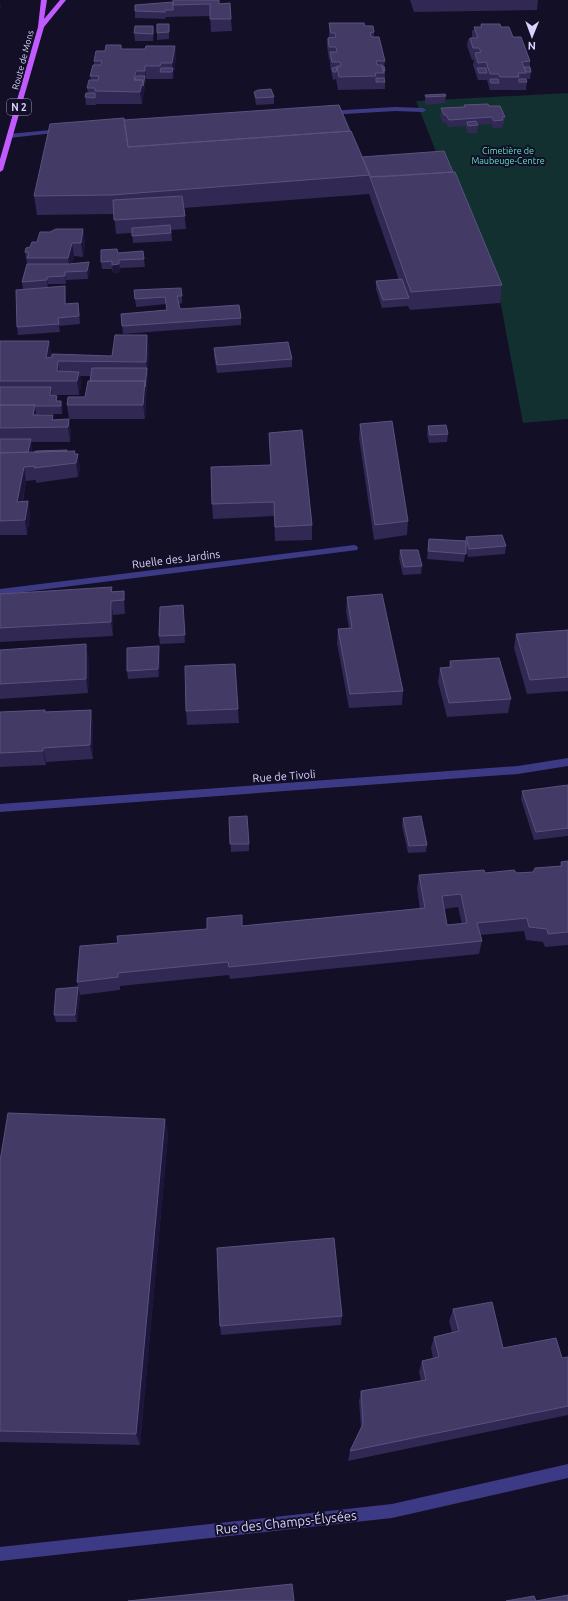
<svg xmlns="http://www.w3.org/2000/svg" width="568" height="1601" viewBox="0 0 568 1601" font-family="Ubuntu,sans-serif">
  <rect width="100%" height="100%" fill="#130f26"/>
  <path fill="#12302f" d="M568 93V419L523 423 501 305 446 162H440L416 101Z"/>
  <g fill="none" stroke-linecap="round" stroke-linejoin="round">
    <path fill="#3d3a85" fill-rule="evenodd" d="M354 545 357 546 358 548 357 550 0 595V589Z"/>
    <path fill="#3d3a85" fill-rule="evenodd" d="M395 107 423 108 426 110 423 112 395 111 328 115 325 113 328 111Z
      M61 129 63 130V132L9 138 6 136 9 134Z
      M568 758V766L518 774 0 812V804L518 766Z
      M568 1464V1478L392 1518 0 1561V1547L392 1504Z"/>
    <path fill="#c25bff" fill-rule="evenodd" d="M41 0H47L44 19 60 0H66L44 27 3 170 0 172V159L38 27Z"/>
  </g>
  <path fill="#312854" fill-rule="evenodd" d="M410 0H538L537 10 414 12Z
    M219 4 231 19 232 31 211 32 210 16 166 17 165 19 135 18V5Z
    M329 23 365 26 374 32V37L385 61 384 67 385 71V79H384L385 82V89L338 90 336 79 333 80 330 65V60H329L327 46V39L329 37Z
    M169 24V39L157 40V33Z
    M481 24 501 27 513 37 530 61V67L531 72 530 79H526L527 82 526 90H490L487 80H478L473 65 474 60H472L467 46 468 39 472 38V30H474V27H480Z
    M153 26 154 32 153 41H135L134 33Z
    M121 45 122 49H145L175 46 176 58 173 79H146L142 104H96V103V105H86L85 97 88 93 87 88 91 80 90 76 94 65V61L105 51Z
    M254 92 274 97V104L256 105 255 99Z
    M425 95 446 96 445 103 426 105 425 102Z
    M464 105 489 106 505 117 504 124H503L502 128H493L491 124 478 125 477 133H468L466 129V126L448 127 446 123H443L440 116 441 108 464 107Z
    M124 120 350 131 362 157 502 285 500 303 410 310 408 306 382 308 376 289V281L399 280 369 194 184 208 186 229 171 230 172 241 133 243 132 233 116 234 114 214 37 215 34 196Z
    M83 229 85 243 83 257 74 256 72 264 90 270 88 279 66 280V284H48V287L66 294V304L79 311 80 324 59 326 60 332 18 335 17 327 23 289 22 282 27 264 25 252 50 232Z
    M143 251 145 267 120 268V272L113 273 112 269H102L101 262 118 253Z
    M134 290 182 296V303L179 304 180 309 241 318V325L123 334 121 314 167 310 166 304 136 307Z
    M147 335 149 349 145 419H69L67 405 85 397 90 381 91 376H80L81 386 79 395H52L57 396V401H61L63 409 62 414H37L54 420 69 419 71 434 70 442H31L32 447 31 452 68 451 75 454 80 468 78 477 36 483V480L26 481 23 502 28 501 30 516 27 535H0V341H49L51 355V357L112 356Z
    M214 348 292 359V367L217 373 214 356Z
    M360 424 408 521 407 535 374 540 359 438Z
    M428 426 448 434 447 442 429 443 427 434Z
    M269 433 312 525V540L275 541 274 516 213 519 212 504 270 465Z
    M466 537 506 546 505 554 468 557 466 549 464 562 427 559 429 539 465 541Z
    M400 550 422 566 421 574 403 575 399 558Z
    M112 591H124L125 605V614L113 615V636L0 642V594Z
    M347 597 403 691 402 705 349 708 337 643 338 629 349 628 346 611Z
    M183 605 185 643 160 644 159 636Z
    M568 630V691L527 694 514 648 516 634Z
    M0 650 89 658 88 693 0 699Z
    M160 654 159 677 128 679 127 671Z
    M450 661 511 699 508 713 447 717 438 682 440 668H449Z
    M238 709 239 723 187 725 186 711Z
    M91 710 93 724V759L46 762V765L0 767V712H46Z
    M568 785V836L534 840 521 799 522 791Z
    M229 817 249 844V851L231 852Z
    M403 818 427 845 426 852 408 853 402 826Z
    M568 861V945L545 947 543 942 526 940 524 931 480 935 482 941 479 954 230 979 229 975 120 986V990L80 995 77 1022H56L54 1015 78 987 77 982 118 943 207 929 242 915V926L420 909 417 888 419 875 485 873H517L533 872 560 866 561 862ZM458 907 462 924 447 925 444 909Z
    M165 1119 168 1135 140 1445 0 1442V1161Z
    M453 1309 503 1348 562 1358 568 1357V1415L348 1461 350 1451 361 1428 359 1401 361 1391 421 1381 419 1372 422 1361 433 1358 431 1348 434 1337 452 1332 449 1321Z
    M342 1316 341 1325 221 1335 220 1326Z"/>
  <path fill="#1d163a" d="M0 0 1 7 0 10Z
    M153 26 154 32 153 41Z
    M175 46 176 58 173 79 172 63Z
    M145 66 146 79 142 104 140 92 143 80 145 76Z
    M136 71 137 83 134 80Z
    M83 229 85 243 83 257 81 243Z
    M72 243 74 256 70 272 68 258Z
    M119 260 120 272 113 273 112 265Z
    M89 262 90 270 88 279 87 271Z
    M65 272 66 280V284L65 276Z
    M47 277 48 284V288L47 280Z
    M65 286 66 294V312L65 304Z
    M147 335 149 349 146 395 145 387 147 368 146 362Z
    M49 341 51 355 48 372 46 358Z
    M58 361 60 376 57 371Z
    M79 372 81 386 79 395 77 381Z
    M145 381 146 395 145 419 143 405Z
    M51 387 52 395H50Z
    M61 401 63 409 62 414 61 406Z
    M35 405 37 419 33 415Z
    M69 419 71 434 70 442 68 427Z
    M31 439 32 447 30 459 28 455Z
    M75 451 76 463 78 454 80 468 78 477 76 463 74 454Z
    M24 467 26 481 20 516 17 502Z
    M28 501 30 516 27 535 25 520Z
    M124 591 125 605V614L124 600Z
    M111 601 113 615V636L111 622Z
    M86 644 89 658 88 693 86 679Z
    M159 646 160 654 159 677 158 669Z
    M91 710 93 724V759L90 745Z
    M43 748 46 762V765L43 751Z
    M78 987 80 995 77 1022 75 1015Z
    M165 1119 168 1135 140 1445 136 1434Z"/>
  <path fill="#433a66" stroke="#5a527e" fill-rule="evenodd" d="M173 0H219V4L230 3 231 19H210V4L173 5Z
    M173 2V10H165V12L135 11V5Z
    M329 23H364L365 26H373L374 32 370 33 371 37H379L385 61H376L377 65H382L384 73H375L376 76 339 77 337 66H341L340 62H332L330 52H337L336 47H329L328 38 336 37 335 33H331Z
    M157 24H169V32L157 33Z
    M481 24H500L501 27H509L513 37H521L530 61 522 62 526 73H518L519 77H500L498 74H490L486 62 478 63 475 53 481 52 479 48H473L470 38H478L474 27H482Z
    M135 26H153V34L134 33Z
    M106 45H121V49H145L146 46H175L172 63H161L160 66H145V71H136L134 80H143L140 92 95 91V88H87L89 80H98L99 76H90L93 65H101L102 61H94L96 51H105Z
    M384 66 385 71H383L382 67Z
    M337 67 336 72H333L332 68Z
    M524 67H530L531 72H526Z
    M161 68H173L172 72H160Z
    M477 68H486L487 73H479Z
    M136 76H145L143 86V80H135Z
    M376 78H384L385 82H376Z
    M490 79H498L499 83H491Z
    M519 79H526L527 82H519Z
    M271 89 274 97 256 98 254 92 258 90Z
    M86 93H95V98L85 97Z
    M445 94 446 96 426 97 425 95Z
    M488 104 489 106H500L505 117H502L503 120 494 121 492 117 449 120 446 115H444L441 108 465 107 464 105Z
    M339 105 350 131 128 147 124 120Z
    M124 118 128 147 351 131 370 175 112 195 34 196 50 124Z
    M476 121 478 125 468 126 467 122Z
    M444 151 453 172 379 177V176L370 177 362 157Z
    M455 172 502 285 411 292 370 177Z
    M182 196 185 216 114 220 113 200Z
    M170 225 171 233 132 236V228Z
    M56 229H83L81 243H72L68 258H27L29 253 25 252 26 248 30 247 32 242H37L40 232H50Z
    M117 249 118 253 143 251 144 259 119 260V264L112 265V261L101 262V250Z
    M89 262 87 271 65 272V276L47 277V280L22 282 27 264H69Z
    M402 279 409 298 383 300 376 281Z
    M65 286V304L78 303 79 316 58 318 59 324 17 327 16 290Z
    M181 288 182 296H177L180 309 239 305 241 318 122 326 121 314 167 310 165 297 135 299 134 290Z
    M115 335H147L146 362 58 361 57 371 79 372 77 381H0V341H49L46 358 52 357V354L112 356Z
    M288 342 292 359 217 365 214 348Z
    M92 368H147L145 387V381H90Z
    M88 381H145L143 405H67L68 397H85Z
    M0 387H51L50 395 57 396 56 401H61V406H35V405H0Z
    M0 405H35L33 415H53L52 420 69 419 68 427 0 428Z
    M392 421 408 521 375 525 360 424Z
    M446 425 448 434 430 435 428 426Z
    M302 430 312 525 275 527 274 502 212 504 211 467 271 465 269 433Z
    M0 439H31L28 452 0 453Z
    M67 450V451L34 452 36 451Z
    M75 451 74 454H78L76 463 34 468 35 466 24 467 17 502 28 501 25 520 0 521V453Z
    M502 535 506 546 469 549 466 537Z
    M429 539 466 541V554L428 551Z
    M400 550H418L422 566 404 567Z
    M112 587 111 592 124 591V600L111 601V622L0 628V594Z
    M382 594 403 691 350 694 338 629 352 628 347 597Z
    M183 605 185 635 159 636 160 607Z
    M568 630V677L530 680 516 634Z
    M86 644V679L0 684V650Z
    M159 646 158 669 127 671V648Z
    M499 658 511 699 449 703 440 668 451 667 450 661Z
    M235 664 238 709 186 711 185 666Z
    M45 710V712L91 710 90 745 43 748V751L0 753V712Z
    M568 785V828L536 832 522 791Z
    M247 816 249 844H230L229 817Z
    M421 816 427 845 409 846 403 818Z
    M568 861V932L548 934 547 929 529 927 527 918 477 923 482 941 229 967 228 962 118 973V977L77 982 80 946 118 943 117 936 207 929V918L242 915V926L425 908 419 875 484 870 485 873 514 870 517 873 533 872 535 868 562 866 561 862ZM461 894 467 923 447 925 442 896Z
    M78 987 75 1015H54L56 989Z
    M8 1113 165 1119 136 1434 0 1431V1161Z
    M334 1238 342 1316 220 1326 217 1248Z
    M492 1302 503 1348 556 1338 562 1358 568 1357V1406L350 1451 363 1424 361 1391 426 1380 422 1361 439 1357 434 1337 459 1331 453 1309Z
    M292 1584 294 1601H128Z
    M568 1595V1601H536Z
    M534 1596 536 1601H506Z"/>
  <g text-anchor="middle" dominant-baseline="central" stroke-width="4" stroke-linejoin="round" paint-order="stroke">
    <g font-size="9" fill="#d9d4ff" stroke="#130f26">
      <text transform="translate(23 60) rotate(-75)">Route de Mons</text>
    </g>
    <g font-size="9" fill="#5fe0c0" stroke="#130f26">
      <text x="508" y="151">Cimetière de<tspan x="508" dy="10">Maubeuge-Centre</tspan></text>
    </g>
    <rect fill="#130f26" stroke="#9e99be" stroke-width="1" x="7" y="99" width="24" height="16" rx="3"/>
    <g font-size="10" font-weight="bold" fill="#d9d4ff">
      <text x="19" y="107">N 2</text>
    </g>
    <g font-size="11" fill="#d9d4ff" stroke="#130f26">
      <text transform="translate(176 559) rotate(-7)">Ruelle des Jardins</text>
      <text transform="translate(284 776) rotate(-4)">Rue de Tivoli</text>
    </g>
    <g font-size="13" fill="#d9d4ff" stroke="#130f26">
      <text transform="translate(286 1522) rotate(-6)">Rue des Champs-Élysées</text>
    </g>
  </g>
  <g transform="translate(532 36) rotate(181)" stroke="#130f26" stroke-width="3" paint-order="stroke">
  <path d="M0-3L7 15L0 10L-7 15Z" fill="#d9d4ff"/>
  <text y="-6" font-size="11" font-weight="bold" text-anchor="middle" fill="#d9d4ff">N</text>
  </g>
</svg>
